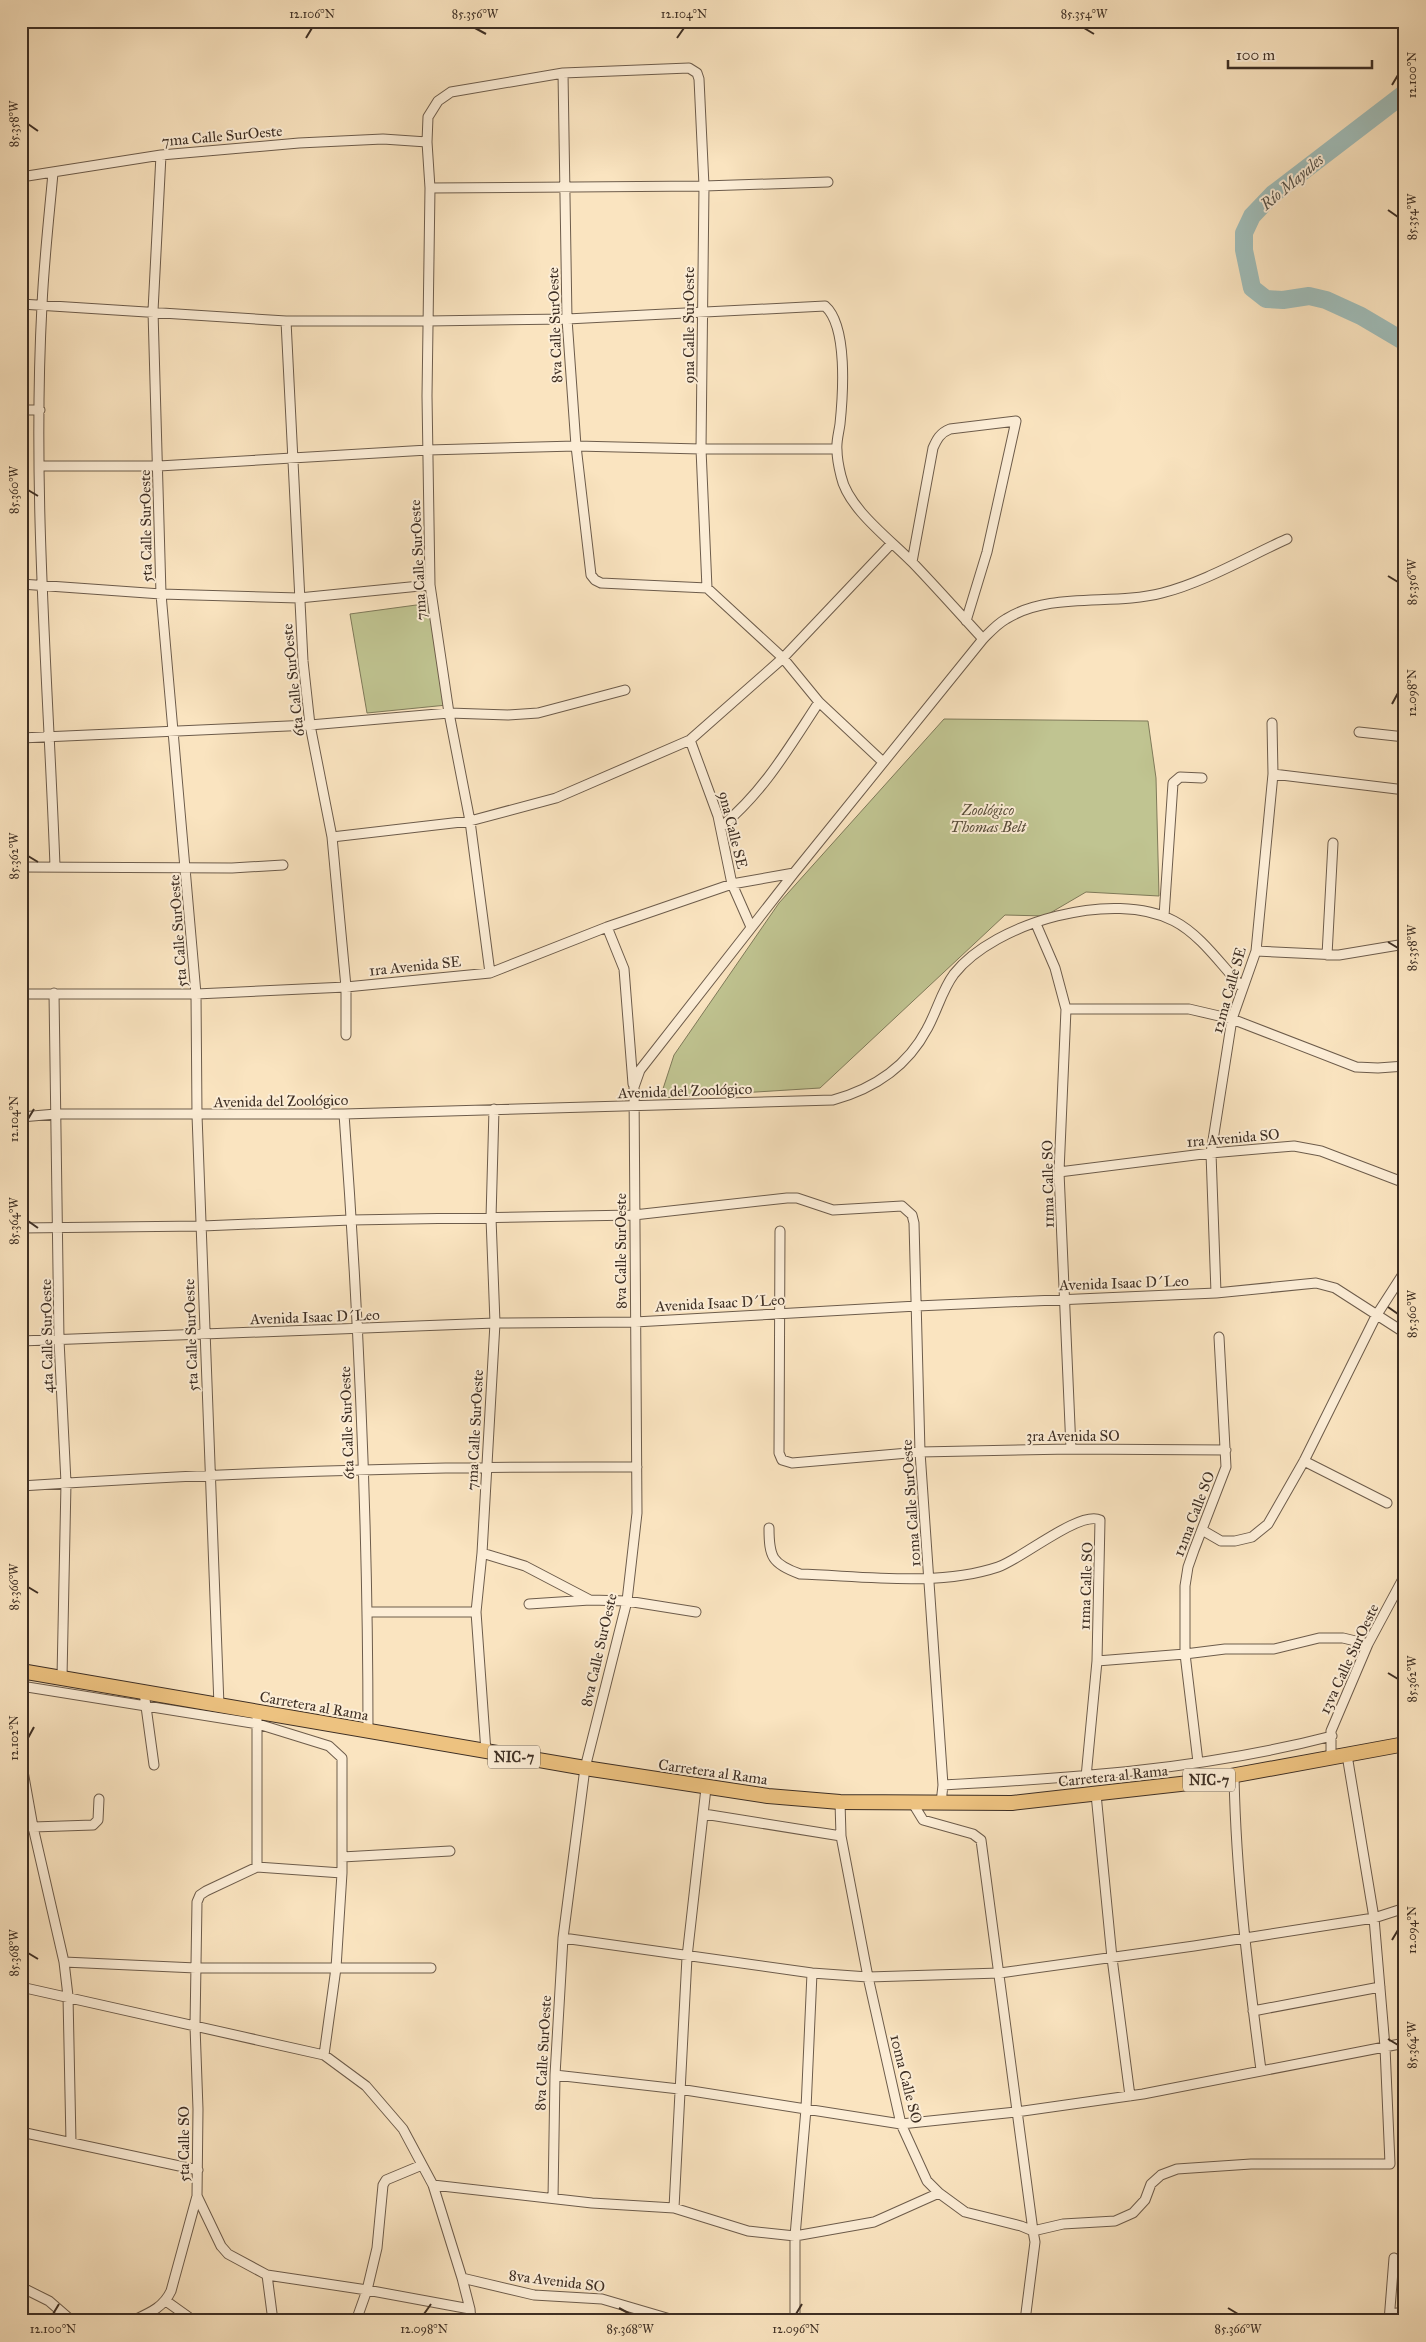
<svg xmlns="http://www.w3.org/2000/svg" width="1426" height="2342" viewBox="0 0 1426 2342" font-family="'IM FELL Great Primer',serif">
  <rect width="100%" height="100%" fill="#fae4c0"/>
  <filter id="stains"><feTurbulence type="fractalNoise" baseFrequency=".004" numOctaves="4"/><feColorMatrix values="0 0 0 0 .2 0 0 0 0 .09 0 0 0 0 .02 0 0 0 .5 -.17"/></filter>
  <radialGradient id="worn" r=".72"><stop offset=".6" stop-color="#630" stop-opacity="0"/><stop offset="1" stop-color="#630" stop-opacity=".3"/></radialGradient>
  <path fill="#c0c491" stroke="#7f7a5a" d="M431 603 447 705 367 713 350 614Z
    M944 719 1148 721 1156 778 1159 896 1086 892 1045 916 1005 915 820 1088 660 1098 674 1055 779 903Z"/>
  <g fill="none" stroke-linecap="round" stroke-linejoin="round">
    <path stroke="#a0bdb9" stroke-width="18" d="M1405 93 1273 194 1252 216 1244 233V250L1252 288 1266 299 1283 300 1309 296 1326 300 1361 316 1405 342"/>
    <g stroke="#6d5c4b" stroke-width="11">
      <path id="minor" d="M563 73 567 319 576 446 591 575 595 580 601 583 707 588 783 658 819 702 883 762
        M161 155 153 311 161 594 196 994 197 1115 219 1706
        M53 173C49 217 44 261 42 305 32 492 48 679 55 866
        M21 177 161 155 299 143 383 139 427 142
        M430 188 704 186 828 182
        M21 304 286 321H428L567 319 825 306C848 326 843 395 840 424 839 432 836 442 837 450 837 459 839 468 841 476 848 509 891 540 913 563 937 588 960 614 983 639
        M286 321 303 661 310 725 332 837 346 987V1035
        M21 410H40
        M40 466H159L428 450 576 446 701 449H836
        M912 562 933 448C937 439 940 433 950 429L1016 421 987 552 966 621
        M21 584 161 594 299 598 430 585
        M1359 732 1405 737
        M21 738 310 725 449 713 508 715 538 713 625 690
        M690 740 718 816 732 884 751 927
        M1273 774 1405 790
        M721 827C765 790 788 749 819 702
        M332 837 470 821 556 798 690 740 783 658 891 544
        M21 867 232 868 283 865
        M1164 916 1173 783 1180 777 1202 778
        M1036 924 1055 968 1066 1009 1059 1172 1071 1449
        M607 927 624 969 633 1084
        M1256 951 1339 955 1405 944
        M1327 955 1333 843
        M490 973 470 821 449 713 430 585 427 396 430 188 427 142 428 117 438 101 451 92 563 73 689 68 697 73 699 79 704 186 701 449 707 588
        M54 993 59 1340 66 1483 62 1677
        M21 994H196L346 987 490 973 607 927 732 884 794 873
        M1066 1009H1189L1232 1019 1356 1067 1378 1068 1405 1066
        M344 1114C359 1319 368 1526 368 1732
        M21 1117 56 1114H344L833 1100C873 1089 907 1067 927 1029 937 1011 942 990 954 974 995 922 1114 889 1174 921 1201 935 1221 965 1242 987
        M1059 1172 1211 1153 1294 1146 1321 1151 1405 1183
        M21 1228 202 1226 351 1220 634 1215 787 1198H797L833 1210 902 1206 912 1215 914 1223 920 1452 943 1785 941 1803
        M780 1231 779 1453 782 1460 792 1463 920 1452 1071 1449 1226 1450
        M1216 1293 1211 1153 1232 1019 1256 951 1273 774 1272 723
        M21 1341 495 1323 635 1322 917 1306 1216 1293 1316 1283 1335 1288 1405 1333
        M1304 1461 1387 1503
        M21 1486C226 1472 431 1466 637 1467
        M769 1528C769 1557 772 1564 800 1574 862 1576 938 1587 998 1567 1020 1560 1080 1510 1100 1520L1097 1661 1086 1777
        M1202 1530 1221 1541H1235L1252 1537 1268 1524 1304 1461 1376 1316 1405 1271
        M482 1553 525 1566 590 1600 627 1601 696 1612
        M529 1604 590 1600
        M368 1612H476
        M1097 1661 1185 1654 1225 1649H1274L1319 1638H1343L1368 1644
        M21 1686 258 1724 329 1746 342 1758V1857
        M144 1692 154 1765
        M486 1752 476 1612 482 1553 495 1323 491 1218 494 1109
        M1331 1758V1731L1368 1644 1405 1575
        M21 1760 33 1827 93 1825 98 1820 99 1799
        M1198 1762 1185 1654V1586L1188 1567 1194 1550 1226 1467 1219 1337
        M1234 1776C1236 1875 1248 1972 1261 2070
        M943 1785C1074 1778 1205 1769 1332 1736
        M1096 1794 1112 1958 1130 2096
        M840 1802 841 1836 868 1977 901 2124 927 2181 939 2193 965 2212 1021 2226 1033 2231 1035 2242 1025 2321
        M912 1802 923 1820 973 1834 981 1840 1033 2231 1063 2224 1115 2221 1133 2213 1145 2200 1151 2184 1161 2175 1177 2169 1251 2164H1390L1385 2047 1374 1918 1405 1908
        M704 1814 841 1836
        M21 1826 33 1827 64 1962 68 1996 71 2142
        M257 1867V1719
        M563 1938 812 1973 868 1977 1000 1973 1194 1946 1374 1918 1347 1755
        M64 1962 196 1968H431
        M21 1987 324 2055 366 2086 403 2129 433 2185 462 2278 470 2309 471 2321
        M1253 2011 1380 1987
        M324 2055 336 1968 342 1873
        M555 2075 679 2089 901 2124 1016 2112 1143 2094 1405 2043
        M21 2132 198 2170
        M422 2165 386 2180 383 2185 377 2248 367 2290 470 2309
        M433 2185 592 2203 674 2208 748 2231 795 2236 874 2222 939 2193
        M553 2198 555 2075 563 1938 585 1768 627 1601 637 1513 634 1087 640 1070 794 873 983 639C990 632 997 624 1006 619 1051 591 1112 606 1162 593 1205 582 1247 557 1287 539
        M674 2208 687 1957 706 1788
        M267 2275 367 2290 356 2321
        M462 2278 534 2295 602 2299 677 2321
        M21 2287 49 2301 72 2321
        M166 2301 194 2321
        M1390 2314 1405 2312
        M132 2321C149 2313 163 2308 171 2291L197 2196
        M273 2321 267 2275 228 2254 221 2246 197 2196 198 2109 195 2026 197 1902 200 1895 206 1891 257 1867 342 1873V1857L450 1851
        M795 2321V2236L806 2109 812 1973
        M1389 2321 1394 2258"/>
    </g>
    <g stroke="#3e2f24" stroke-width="16">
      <path id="trunk" d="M21 1671 585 1768 768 1796 840 1802 1012 1803 1198 1782 1405 1744"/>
    </g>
    <use href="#minor" stroke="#fcedd6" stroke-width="9"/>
    <use href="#trunk" stroke="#edc280" stroke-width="14"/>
  </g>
  <path fill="none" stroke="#3e2f24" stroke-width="2" d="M475 28 486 34M1084 28 1094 34M306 38 312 28M677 38 684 28M1392 85 1398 75M28 124 38 131M1388 210 1398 217M28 490 38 496M1388 576 1398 582M1392 704 1398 693M28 856 38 862M1388 942 1398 948M28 1119 34 1109M28 1221 38 1228M1388 1307 1398 1314M28 1587 38 1593M1388 1673 1398 1679M28 1738 34 1727M1392 1940 1398 1930M28 1953 38 1959M1388 2039 1398 2045M619 2308 630 2314M1228 2308 1238 2314M53 2314 59 2304M424 2314 431 2304M796 2314 802 2304"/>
  <g text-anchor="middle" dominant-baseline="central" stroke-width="4" stroke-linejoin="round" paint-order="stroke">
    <g fill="#fcedd6" stroke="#776859" stroke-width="1">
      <rect x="488" y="1745.5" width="52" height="23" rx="4"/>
      <rect x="1183" y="1768.5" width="52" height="23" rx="4"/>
    </g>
    <g font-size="14" font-weight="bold" fill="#3e2f24">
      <text x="514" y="1757">NIC-7</text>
      <text x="1209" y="1780">NIC-7</text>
    </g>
    <g font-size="15" fill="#3e2f24" stroke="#fcedd6">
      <text transform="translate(222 136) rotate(-5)">7ma Calle SurOeste</text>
      <text transform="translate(555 325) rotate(-92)">8va Calle SurOeste</text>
      <text transform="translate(689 325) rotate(-90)">9na Calle SurOeste</text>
      <text transform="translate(146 526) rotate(-91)">5ta Calle SurOeste</text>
      <text transform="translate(418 560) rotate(-93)">7ma Calle SurOeste</text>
      <text transform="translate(293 680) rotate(-96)">6ta Calle SurOeste</text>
      <text transform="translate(733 830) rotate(76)">9na Calle SE</text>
      <text transform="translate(178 931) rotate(-94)">5ta Calle SurOeste</text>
      <text transform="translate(415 966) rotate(-6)">1ra Avenida SE</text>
      <text transform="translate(1229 990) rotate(-74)">12ma Calle SE</text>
      <text transform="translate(685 1091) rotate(-2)">Avenida del Zoológico</text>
      <text transform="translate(281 1101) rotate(-1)">Avenida del Zoológico</text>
      <text transform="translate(1233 1138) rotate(-5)">1ra Avenida SO</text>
      <text transform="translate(1048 1184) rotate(-91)">11ma Calle SO</text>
      <text transform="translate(621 1251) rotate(-90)">8va Calle SurOeste</text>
      <text transform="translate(1124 1283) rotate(-2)">Avenida Isaac D´Leo</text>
      <text transform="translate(720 1303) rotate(-3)">Avenida Isaac D´Leo</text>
      <text transform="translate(315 1317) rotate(-2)">Avenida Isaac D´Leo</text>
      <text transform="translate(191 1335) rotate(-92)">5ta Calle SurOeste</text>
      <text transform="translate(47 1336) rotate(-91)">4ta Calle SurOeste</text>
      <text transform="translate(347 1423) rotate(-92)">6ta Calle SurOeste</text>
      <text transform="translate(475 1430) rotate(-87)">7ma Calle SurOeste</text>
      <text x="1073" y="1436">3ra Avenida SO</text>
      <text transform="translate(911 1503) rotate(-94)">10ma Calle SurOeste</text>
      <text transform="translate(1194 1514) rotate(-69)">12ma Calle SO</text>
      <text transform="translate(1086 1586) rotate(-88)">11ma Calle SO</text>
      <text transform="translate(599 1650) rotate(-77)">8va Calle SurOeste</text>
      <text transform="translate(1349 1659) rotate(-65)">13va Calle SurOeste</text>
      <text transform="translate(314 1706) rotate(10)">Carretera al Rama</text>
      <text transform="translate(713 1772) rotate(8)">Carretera al Rama</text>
      <text transform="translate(1113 1776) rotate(-6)">Carretera al Rama</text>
      <text transform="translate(543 2053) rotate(-87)">8va Calle SurOeste</text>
      <text transform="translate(906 2079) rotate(76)">10ma Calle SO</text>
      <text transform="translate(184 2144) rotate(-90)">5ta Calle SO</text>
      <text transform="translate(557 2281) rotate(7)">8va Avenida SO</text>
    </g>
    <g font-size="15" font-style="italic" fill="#584d3a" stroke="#fcedd6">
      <text x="988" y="810">Zoológico<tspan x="988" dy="17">Thomas Belt</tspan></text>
    </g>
    <g font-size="16" font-style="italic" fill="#565249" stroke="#fcedd6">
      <text transform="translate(1292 182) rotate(-40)">Río Mayales</text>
    </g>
  </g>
  <rect width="1426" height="2342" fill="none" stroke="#fae4c0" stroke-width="55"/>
  <path d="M1228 60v8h144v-8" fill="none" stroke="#3e2f24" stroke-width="2.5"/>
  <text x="1236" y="60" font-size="15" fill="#3e2f24" stroke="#fcedd6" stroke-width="4" paint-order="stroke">100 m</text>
  <rect x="28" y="28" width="1370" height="2286" fill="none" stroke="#3e2f24" stroke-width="2"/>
  <g font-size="12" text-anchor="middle" fill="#3e2f24">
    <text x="312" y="18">12.106°N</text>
    <text x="475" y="18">85.356°W</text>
    <text x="684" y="18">12.104°N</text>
    <text x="1084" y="18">85.354°W</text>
    <text transform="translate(1412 75) rotate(-90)" y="4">12.100°N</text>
    <text transform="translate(14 124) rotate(-90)" y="4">85.358°W</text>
    <text transform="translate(1412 217) rotate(-90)" y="4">85.354°W</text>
    <text transform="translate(14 490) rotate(-90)" y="4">85.360°W</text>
    <text transform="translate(1412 582) rotate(-90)" y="4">85.356°W</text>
    <text transform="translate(1412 693) rotate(-90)" y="4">12.098°N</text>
    <text transform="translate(14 856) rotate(-90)" y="4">85.362°W</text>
    <text transform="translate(1412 948) rotate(-90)" y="4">85.358°W</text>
    <text transform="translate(14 1119) rotate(-90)" y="4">12.104°N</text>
    <text transform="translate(14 1221) rotate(-90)" y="4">85.364°W</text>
    <text transform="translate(1412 1314) rotate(-90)" y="4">85.360°W</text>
    <text transform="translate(14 1587) rotate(-90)" y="4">85.366°W</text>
    <text transform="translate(1412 1679) rotate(-90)" y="4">85.362°W</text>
    <text transform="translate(14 1738) rotate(-90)" y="4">12.102°N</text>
    <text transform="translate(1412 1930) rotate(-90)" y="4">12.094°N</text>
    <text transform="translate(14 1953) rotate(-90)" y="4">85.368°W</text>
    <text transform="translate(1412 2045) rotate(-90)" y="4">85.364°W</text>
    <text x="53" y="2333">12.100°N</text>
    <text x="424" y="2333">12.098°N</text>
    <text x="630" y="2333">85.368°W</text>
    <text x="796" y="2333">12.096°N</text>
    <text x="1238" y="2333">85.366°W</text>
  </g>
  <rect width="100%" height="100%" filter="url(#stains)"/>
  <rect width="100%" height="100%" fill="url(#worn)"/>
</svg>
